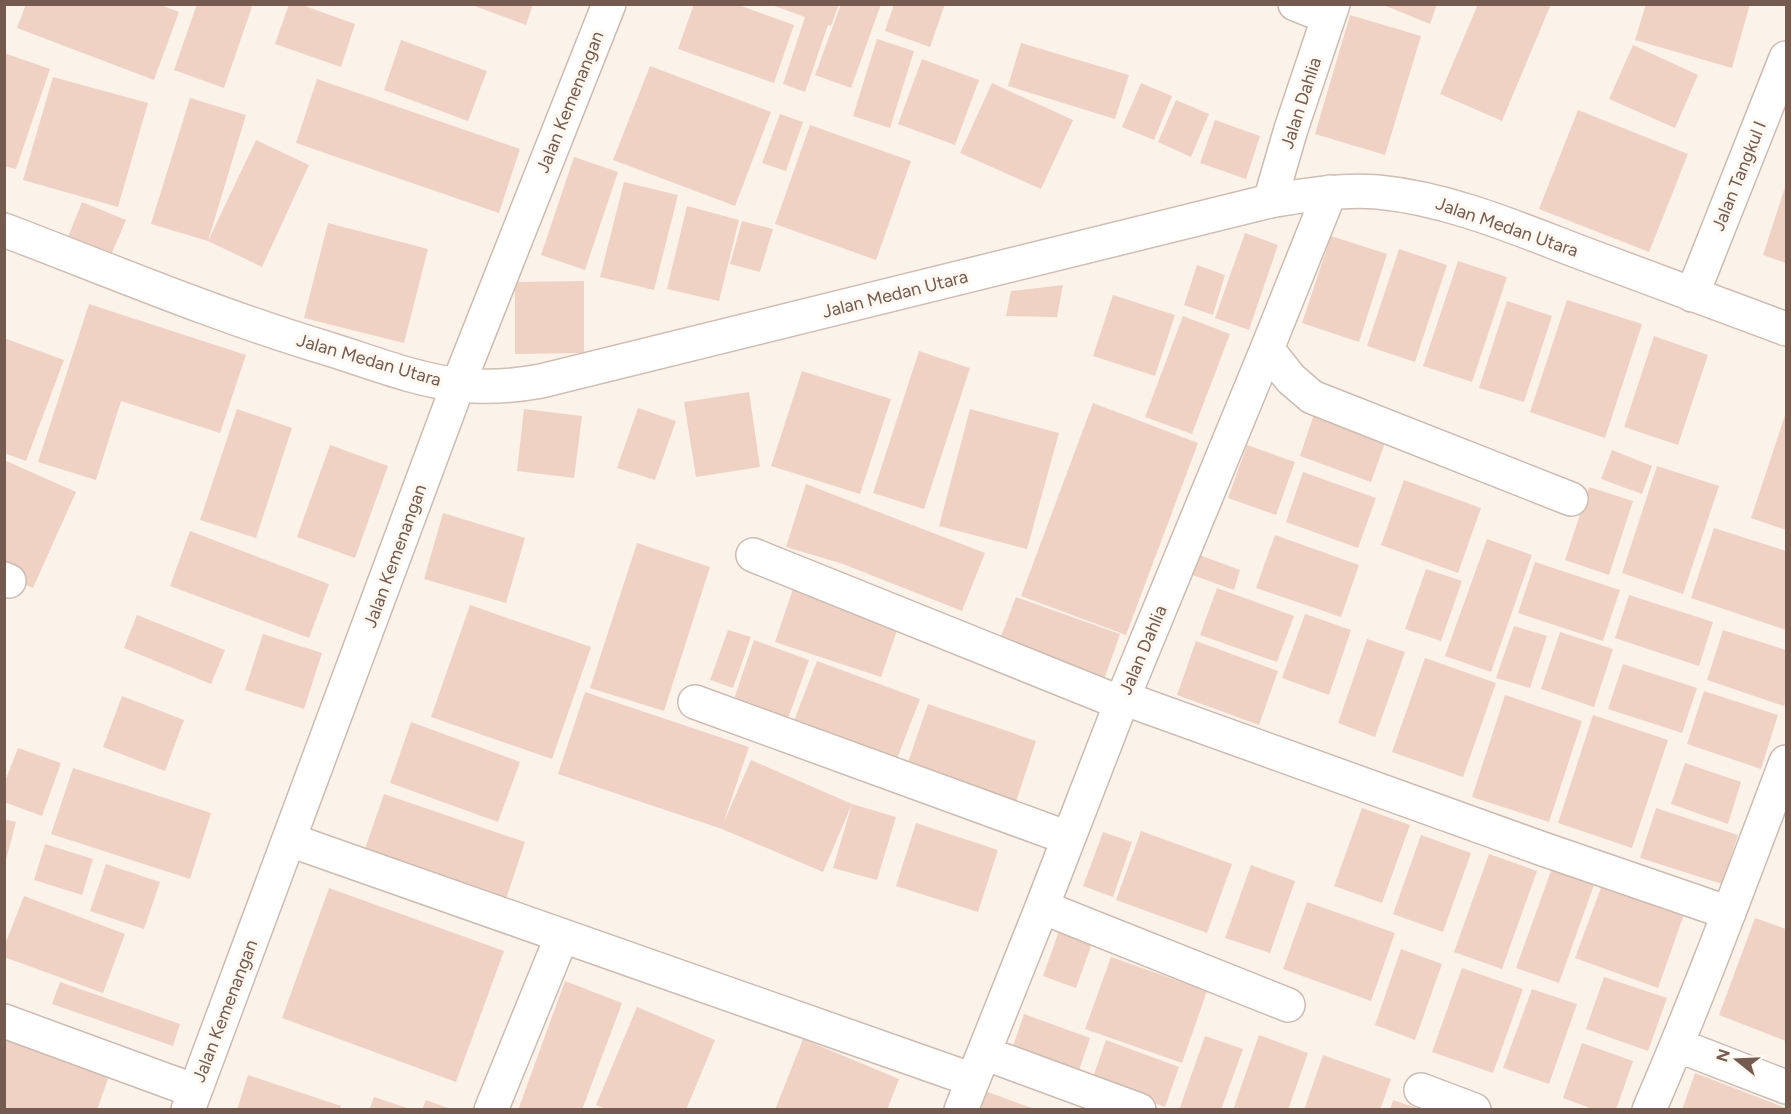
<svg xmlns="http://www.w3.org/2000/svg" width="1791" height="1114" viewBox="0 0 1791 1114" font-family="Figtree,sans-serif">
  <rect width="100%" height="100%" fill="#fbf3ea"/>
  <path fill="#efd2c3" d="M26 4H158L179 12 154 80 17 28Z
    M197 4H245L252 7 224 88 174 70Z
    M289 4H299L355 24 341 67 275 44Z
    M469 4H533L526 25Z
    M694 4H736L794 25 774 83 678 49Z
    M769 4H839L831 26 828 25 805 92 783 84 805 17Z
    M841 4H881L851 88 815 75Z
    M894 4H945L930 47 885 31Z
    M1381 4H1437L1430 24Z
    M1478 4H1551L1502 121 1440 94Z
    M1646 4H1750L1732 68 1635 40Z
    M1350 15 1421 36 1385 155 1315 134Z
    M877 39 914 51 890 128 853 116Z
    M401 40 487 71 468 121 384 90Z
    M1021 43 1129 75 1115 119 1008 86Z
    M1633 45 1698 75 1675 128 1609 99Z
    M4 53 50 69 16 169 4 166Z
    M922 59 979 80 955 145 898 124Z
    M650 66 771 112 735 206 613 160Z
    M53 77 148 103 118 207 23 180Z
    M317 79 520 149 499 213 296 143Z
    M992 83 1073 120 1041 189 960 153Z
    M1141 83 1172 96 1154 140 1122 127Z
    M190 98 246 115 208 241 256 140 309 165 262 267 208 241 151 224Z
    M1176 100 1209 114 1191 157 1158 142Z
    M1578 110 1688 154 1649 252 1539 209Z
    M780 114 803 122 786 171 762 163Z
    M1215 120 1260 136 1246 179 1200 163Z
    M810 125 911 161 876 260 775 224Z
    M574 157 618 172 585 270 541 255Z
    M624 182 678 195 654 290 600 277Z
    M1786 184V263L1763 255Z
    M82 202 126 220 109 260 66 242Z
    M687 206 739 220 719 301 667 289Z
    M742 221 773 229 760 272 730 264Z
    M328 223 428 249 404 343 304 318Z
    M1245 233 1278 245 1249 330 1215 318Z
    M1331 236 1387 254 1359 342 1302 323Z
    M1399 249 1447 265 1415 362 1367 346Z
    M1458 261 1507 277 1472 382 1423 366Z
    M1197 265 1225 275 1213 315 1184 305Z
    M584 281V353L515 354V282Z
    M1063 285 1057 317 1006 316 1011 291Z
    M1113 295 1175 315 1155 376 1093 356Z
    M1567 300 1642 324 1605 438 1530 412Z
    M1507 301 1552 316 1524 402 1479 388Z
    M89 304 246 355 220 433 121 401 96 480 38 462Z
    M1183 316 1230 334 1192 434 1145 417Z
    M1654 336 1708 355 1678 445 1624 427Z
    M4 338 64 360 26 461 4 453Z
    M919 351 970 368 924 509 873 493Z
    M802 371 891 399 860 494 771 466Z
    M749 392 760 467 696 477 684 402Z
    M1093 403 1198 443 1126 635 1021 596Z
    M638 408 676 421 655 480 617 468Z
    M237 409 292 428 256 538 200 520Z
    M524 409 582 416 574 478 517 471Z
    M970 409 1059 433 1027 549 939 526Z
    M1786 412V530L1751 518Z
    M1314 414 1386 440 1371 482 1300 456Z
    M330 445 388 466 355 558 297 537Z
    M1247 445 1295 462 1276 515 1228 498Z
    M1612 450 1652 466 1642 494 1601 479Z
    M4 460 76 492 33 588 4 576Z
    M1657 466 1719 486 1683 594 1622 573Z
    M1303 472 1376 498 1358 548 1286 522Z
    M1404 480 1481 508 1458 573 1381 545Z
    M806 484 985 553 962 611 843 564 786 547Z
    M1589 487 1633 501 1609 575 1565 560Z
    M443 513 525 538 506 603 424 579Z
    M1714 528 1786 551V630L1691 598Z
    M190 531 329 584 309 638 170 586Z
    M1275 535 1359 565 1341 617 1256 588Z
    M1487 539 1532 555 1491 672 1445 656Z
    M637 543 710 567 664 711 590 688Z
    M1194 553 1240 570 1234 590 1187 573Z
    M1535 562 1620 590 1603 641 1518 613Z
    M1426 569 1462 581 1441 641 1405 629Z
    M795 583 901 619 881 677 775 642Z
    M1217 588 1294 616 1277 662 1200 635Z
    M1629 595 1713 622 1699 666 1615 638Z
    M1016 597 1120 634 1105 677 1000 639Z
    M470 605 591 647 552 759 431 717Z
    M1305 614 1351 630 1329 695 1282 678Z
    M137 615 225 650 211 684 124 648Z
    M1514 626 1547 636 1530 688 1496 678Z
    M728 630 751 637 733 688 710 680Z
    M1723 630 1786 650V699L1784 706 1707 680Z
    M1560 632 1613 649 1594 707 1541 689Z
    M263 634 322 653 304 709 245 690Z
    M1367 639 1405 652 1375 737 1338 723Z
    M754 640 809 660 786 724 732 705Z
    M1196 641 1278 671 1259 725 1177 695Z
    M1425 658 1496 683 1463 777 1392 752Z
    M817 661 920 699 893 769 790 731Z
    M1623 664 1697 688 1682 733 1608 709Z
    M1704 691 1778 715 1761 769 1687 744Z
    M585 692 749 747 723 824 751 760 852 804 823 872 722 829 558 774Z
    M1505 695 1582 721 1549 822 1472 797Z
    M122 696 184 720 165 771 103 747Z
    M928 704 1036 741 1014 808 905 771Z
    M1593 715 1668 740 1632 848 1558 823Z
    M411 722 520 762 498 822 390 783Z
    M18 748 61 763 42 816 4 802V784Z
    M1685 763 1741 782 1728 824 1671 804Z
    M73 768 211 813 190 879 51 834Z
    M384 794 525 842 502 911 360 863Z
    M852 804 896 817 877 880 833 868Z
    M1362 808 1410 825 1382 903 1334 886Z
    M1656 808 1738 835 1722 884 1640 858Z
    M4 819 16 822 5 864H4Z
    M916 823 998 850 978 912 896 886Z
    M1141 831 1232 864 1207 933 1116 900Z
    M1103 832 1132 842 1113 897 1083 886Z
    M1421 835 1471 853 1443 932 1393 914Z
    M45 844 93 859 82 895 34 880Z
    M1489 854 1537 871 1502 969 1454 952Z
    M106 864 160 882 144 929 90 911Z
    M1251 865 1295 881 1270 953 1225 938Z
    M1552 868 1595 882 1559 983 1516 968Z
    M1605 877 1687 906 1658 988 1575 958Z
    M329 888 504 951 456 1082 282 1018Z
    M24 896 125 934 103 993 4 957V947Z
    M1307 902 1395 933 1371 1001 1283 969Z
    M1755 918 1786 929V1041L1719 1015Z
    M1059 931 1092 943 1076 988 1043 976Z
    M1401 949 1442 964 1415 1040 1375 1025Z
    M1111 957 1207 991 1182 1063 1085 1029Z
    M1462 968 1523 989 1493 1073 1432 1052Z
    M1604 977 1667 998 1648 1051 1586 1029Z
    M565 981 622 1003 582 1110H518Z
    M60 982 180 1024 173 1046 52 1004Z
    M1532 989 1577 1004 1549 1084 1503 1068Z
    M637 1007 715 1040 686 1110H608L596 1105Z
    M1024 1014 1090 1038 1077 1076 1011 1052Z
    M4 1034 110 1073 97 1110H4Z
    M1259 1035 1308 1053 1288 1110H1233Z
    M1205 1036 1243 1049 1221 1110H1179Z
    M803 1039 899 1079 887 1110H775Z
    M1106 1040 1179 1067 1165 1107 1092 1080Z
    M1582 1043 1633 1061 1616 1110H1595L1563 1098Z
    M1323 1055 1391 1079 1380 1110H1304Z
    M1695 1073 1786 1108V1110H1682Z
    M248 1075 341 1106 340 1110H237Z
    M982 1090 1035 1109 1034 1110H975Z
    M374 1097 410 1109V1110H369Z
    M426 1100 451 1109V1110H422Z
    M1393 1100 1420 1109V1110H1390Z"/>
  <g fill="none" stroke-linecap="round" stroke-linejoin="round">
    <g stroke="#cdbbb0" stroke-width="36">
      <path id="street" d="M1295 4 1328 17
        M1270 201 1291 129 1333 4
        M1692 295 1786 58
        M1267 349 1291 379 1312 397 1571 499
        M753 555 1121 703
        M4 579 9 581
        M1123 698 1540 848 1729 913
        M695 702 1068 838
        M290 840 973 1080
        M1042 907 1288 1005
        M4 1021 195 1091
        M1677 1045 1786 1087
        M984 1053 1139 1110
        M1421 1090 1474 1110
        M188 1110 458 385 609 4
        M491 1110 562 936
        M961 1110 1042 907 1121 703 1267 349 1330 192
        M1649 1110C1699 995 1742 878 1786 762"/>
    </g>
    <g stroke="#d1bdb1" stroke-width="36">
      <path id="secondary" d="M4 230C112 271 218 316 329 349 371 362 415 380 460 385 488 388 514 386 541 381L1270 201C1306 195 1342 189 1378 192 1450 199 1516 228 1582 253 1650 279 1718 304 1786 329"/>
    </g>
    <use href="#street" stroke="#fff" stroke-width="33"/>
    <use href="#secondary" stroke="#fff" stroke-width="33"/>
  </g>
  <g text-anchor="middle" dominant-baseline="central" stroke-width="6" stroke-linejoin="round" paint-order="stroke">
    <g font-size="18" fill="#745a4f" stroke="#fef8f0">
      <text transform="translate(570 102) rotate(-68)">Jalan Kemenangan</text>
      <text transform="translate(1301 103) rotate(-72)">Jalan Dahlia</text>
      <text transform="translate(1739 176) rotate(-68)">Jalan Tangkul I</text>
      <text transform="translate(1507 227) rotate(19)">Jalan Medan Utara</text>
      <text transform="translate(895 294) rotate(-14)">Jalan Medan Utara</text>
      <text transform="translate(369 360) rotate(16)">Jalan Medan Utara</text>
      <text transform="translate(395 556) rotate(-70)">Jalan Kemenangan</text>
      <text transform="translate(1143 650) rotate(-67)">Jalan Dahlia</text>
      <text transform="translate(225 1011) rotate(-69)">Jalan Kemenangan</text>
    </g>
  </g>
  <rect width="1791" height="1114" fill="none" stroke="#745a4f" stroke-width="12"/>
  <g transform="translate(1737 1060) rotate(288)" stroke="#fef8f0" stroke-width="4.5" paint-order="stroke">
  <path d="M0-4.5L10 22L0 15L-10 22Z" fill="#745a4f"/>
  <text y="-9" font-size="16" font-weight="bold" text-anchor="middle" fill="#745a4f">N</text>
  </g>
</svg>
